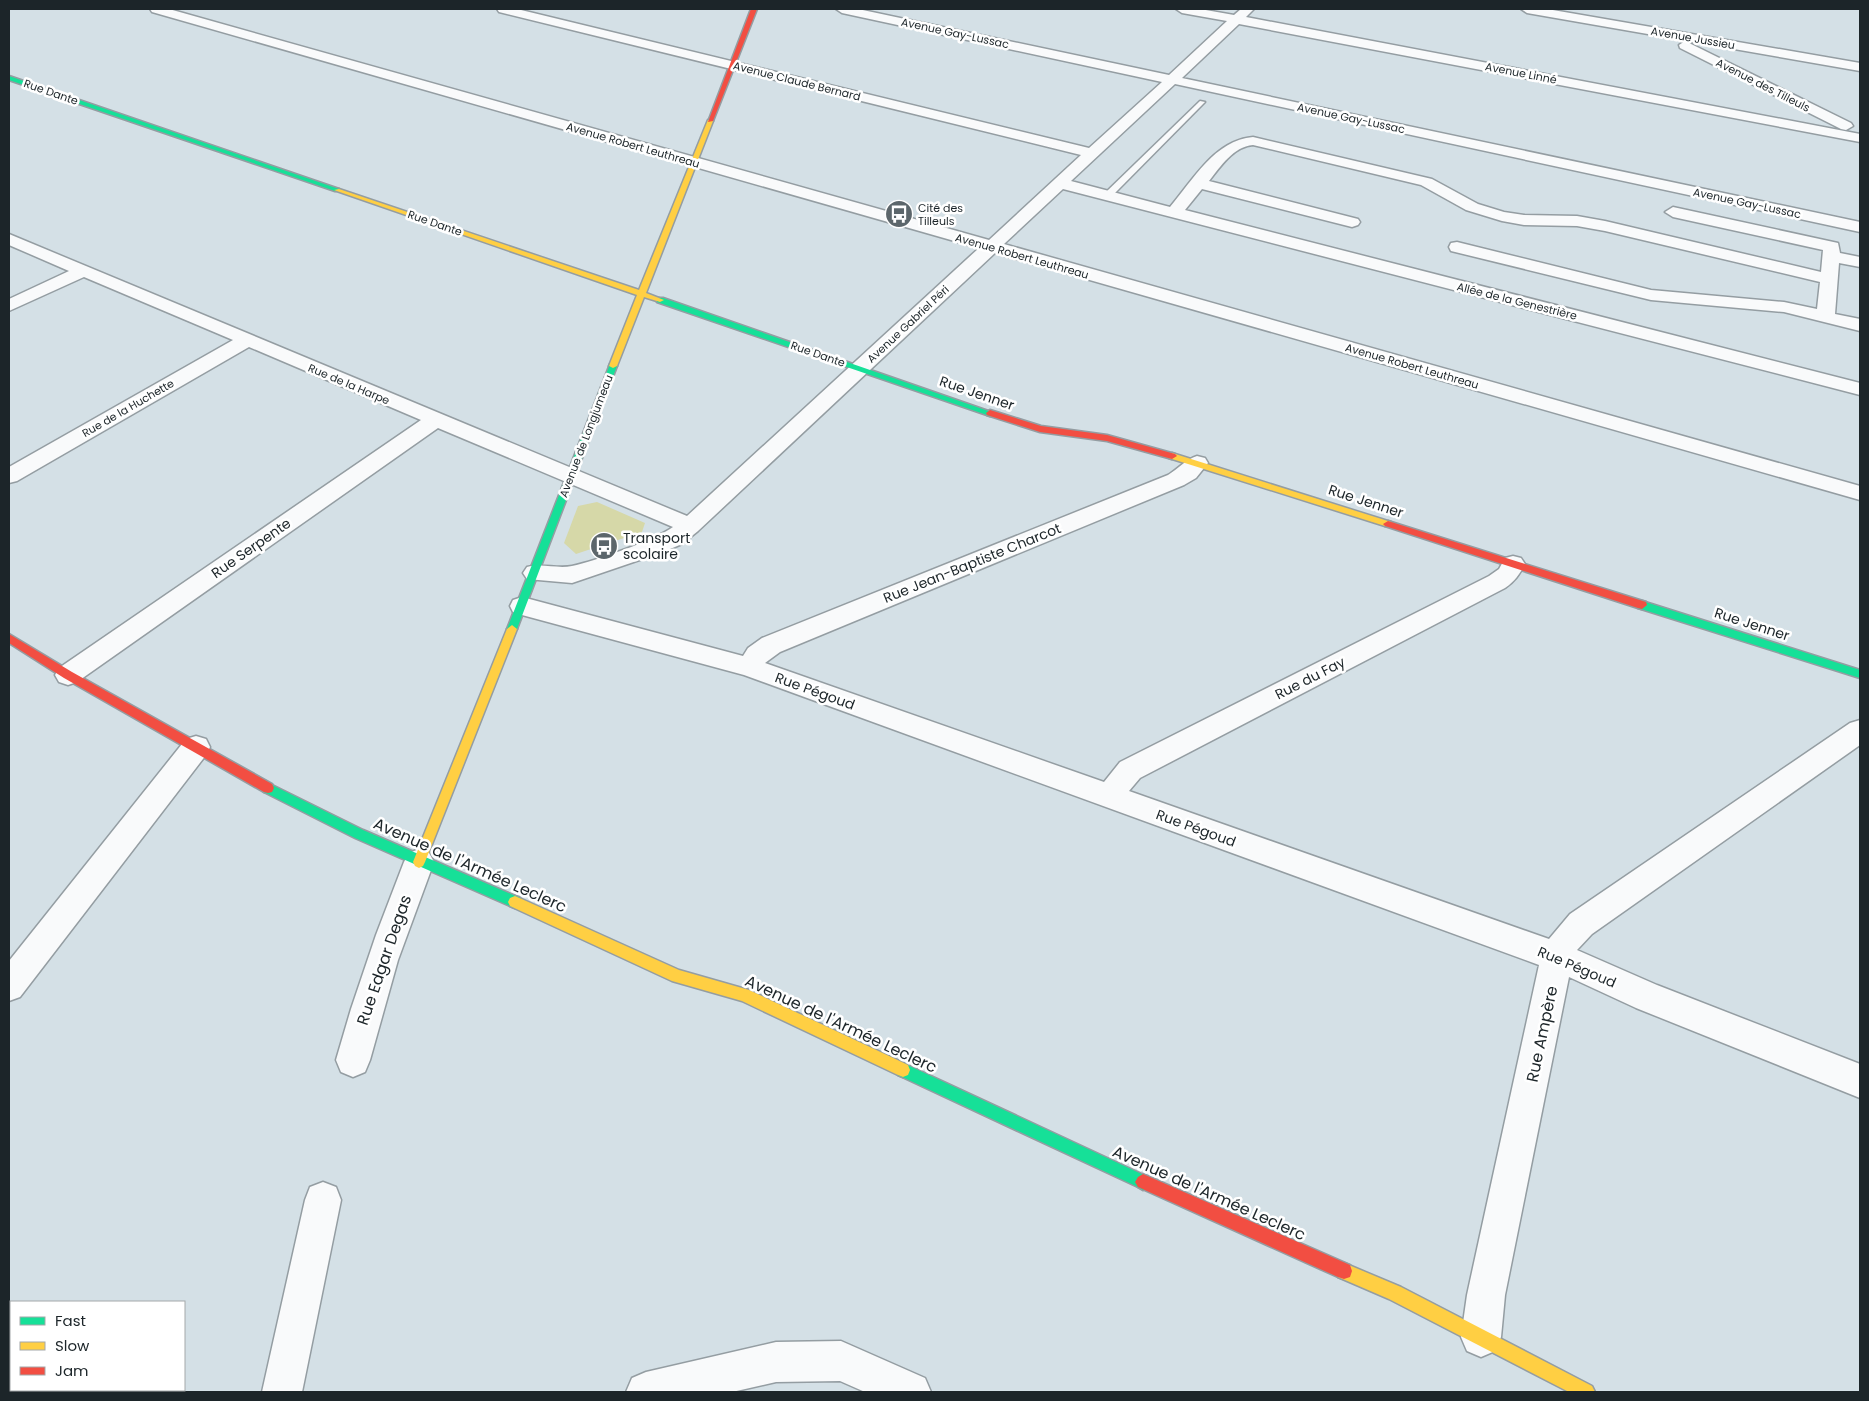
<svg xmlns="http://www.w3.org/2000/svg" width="1869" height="1401" viewBox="0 0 1869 1401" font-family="Poppins,sans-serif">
  <rect width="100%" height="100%" fill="#d4e0e6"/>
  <path fill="#d6d8a8" d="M597 502 645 523 642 532 576 554 564 543 578 506Z"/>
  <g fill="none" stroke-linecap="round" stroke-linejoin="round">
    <g stroke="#949da2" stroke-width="3">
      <path id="lane" d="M1200 101 1205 102 1110 198H1104V194Z"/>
    </g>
    <g stroke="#949da2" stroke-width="3">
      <path id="street" d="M150 9H169L989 240 1081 155 499 12 497 9H517L1089 148 1162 82 842 13 836 9H858L1169 75 1227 21 1182 13 1176 9H1200L1234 15 1241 9H1254L1246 17 1860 134V142L1239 24 1182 78 1860 222V232L1175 84 1071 181 1170 207C1193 180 1215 140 1253 137L1432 179 1478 204 1504 212 1524 215 1577 216 1605 221 1821 272 1823 250 1673 217 1665 212 1673 207 1838 243 1840 253 1860 257V267L1839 263 1835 314 1860 319V331L1784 312 1651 300 1451 251 1449 247 1451 243 1457 242 1651 290 1784 302 1817 309 1820 282 1605 231 1577 226 1524 225 1502 221 1466 210 1421 185 1253 145C1233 147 1221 166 1209 181L1358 219 1360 222 1358 225 1352 227 1202 189 1185 210 1860 383V395L1063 189 1004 244 1860 486V500L995 253 698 531 682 544 663 552 572 583 527 579 523 573 527 567C542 563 557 569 572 566 595 561 655 540 673 527L438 428 77 682 68 685 59 682 55 675 59 668 421 420 249 347 17 481 9 483V467L233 340 84 277 9 311V299L69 271 9 245V234L687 516 979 248 152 12Z
        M1521 9H1547L1860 63V71L1527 13Z
        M1685 41 1851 123 1853 126 1846 130 1841 129 1680 48 1679 45Z
        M1197 456 1205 458 1208 463 1196 478 1184 485 780 652 765 663 1104 782 1120 762 1489 576 1499 569 1505 558 1513 556 1521 558 1525 564C1519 575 1515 581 1505 588L1140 778 1129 791 1549 939 1570 914 1850 723 1860 720V745L1592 934 1577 950 1657 985 1860 1064V1098L1636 1008 1569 977 1505 1295 1501 1337 1495 1351 1481 1357 1467 1351 1461 1337 1467 1295 1539 965 744 675 522 615 513 612 510 606 513 600 522 597 743 656 748 648 762 638 1168 475C1178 469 1186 459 1197 456Z
        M196 736 206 739 210 747 206 755 20 997 9 1001V961L186 739Z
        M419 849 429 853 434 862 398 960 370 1060 365 1072 353 1077 341 1072 336 1060 351 1009 376 935 404 862 409 853Z
        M323 1182 336 1187 341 1200 302 1392H262L305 1200 310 1187Z
        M841 1341 925 1378 931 1392H865L840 1381 776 1382 732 1392H626L632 1378 646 1372 776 1342Z"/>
    </g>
    <g stroke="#949da2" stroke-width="3">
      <path id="fast" d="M9 76 339 189 340 190 335 191 9 80Z
        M657 298H663L994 413 990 416 987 415 657 302Z
        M610 364H613L617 366 517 629 512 633 508 632 507 629Z
        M1642 601 1860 670V678L1638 608 1637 605 1638 602Z
        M268 783 363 830 520 898 522 902 520 906 515 908 510 906 355 838 264 792 262 788 264 784Z
        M903 1063 1148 1177 1151 1182 1148 1187 1143 1190 1138 1187 898 1075 896 1070 898 1065Z"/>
    </g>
    <g stroke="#949da2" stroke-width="3">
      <path id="slow" d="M708 120 713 121 646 293 664 300 660 302 644 297 617 366 613 368 609 366 637 295 334 190 339 189 639 290Z
        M1172 453 1391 522 1393 524 1391 526H1385L1169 458 1167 456Z
        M512 625 517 629 425 862 423 866 419 868 415 866 413 862 507 629Z
        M515 896 679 970 749 990 908 1065 910 1070 908 1075 903 1077 898 1075 742 1001 672 981 510 906 508 902 510 898Z
        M1344 1263 1401 1287 1592 1386 1595 1392H1569L1389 1299 1338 1277 1336 1271 1338 1265Z"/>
    </g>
    <g stroke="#949da2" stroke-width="3">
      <path id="jam" d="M751 9H757L713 121 708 122Z
        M990 410 1041 426 1107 435 1175 454 1177 456 1172 459 1107 441 1040 432 987 415 986 413Z
        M1388 521 1646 602 1647 605 1642 609 1638 608 1385 526 1383 524Z
        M9 634 72 672 272 784 274 788 272 792 268 793 264 792 64 678 9 643Z
        M1143 1174 1350 1265 1352 1271 1350 1277 1344 1279 1338 1277 1138 1187 1135 1182 1138 1177Z"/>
    </g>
    <use href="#lane" fill="#f9fafb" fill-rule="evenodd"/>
    <use href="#street" fill="#f9fafb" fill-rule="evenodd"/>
    <use href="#fast" fill="#16e098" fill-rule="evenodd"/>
    <use href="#slow" fill="#ffcf43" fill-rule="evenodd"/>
    <use href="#jam" fill="#f24e42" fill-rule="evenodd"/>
  </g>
  <defs>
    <g id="bus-disc" transform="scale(1.4375)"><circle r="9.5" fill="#5c666b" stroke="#fff"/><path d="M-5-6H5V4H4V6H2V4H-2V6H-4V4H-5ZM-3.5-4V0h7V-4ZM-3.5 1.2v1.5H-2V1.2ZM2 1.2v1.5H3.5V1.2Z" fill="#fff"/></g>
  </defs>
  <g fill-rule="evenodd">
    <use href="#bus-disc" x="899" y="214"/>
    <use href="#bus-disc" x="604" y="546"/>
  </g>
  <g text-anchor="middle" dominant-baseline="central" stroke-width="5" stroke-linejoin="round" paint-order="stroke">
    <g font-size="11" fill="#1c2529" stroke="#fff">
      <text transform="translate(955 33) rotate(12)">Avenue Gay-Lussac</text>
      <text transform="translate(1693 38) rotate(10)">Avenue Jussieu</text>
      <text transform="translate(1521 73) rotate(11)">Avenue Linné</text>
      <text transform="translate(797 81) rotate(14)">Avenue Claude Bernard</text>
      <text transform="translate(1763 85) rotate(27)">Avenue des Tilleuls</text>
      <text transform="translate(51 92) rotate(19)">Rue Dante</text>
      <text transform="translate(1351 118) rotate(12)">Avenue Gay-Lussac</text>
      <text transform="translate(633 145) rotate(16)">Avenue Robert Leuthreau</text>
      <text transform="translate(1747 203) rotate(12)">Avenue Gay-Lussac</text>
      <text transform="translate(435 223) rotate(19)">Rue Dante</text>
      <text transform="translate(1022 256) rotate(16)">Avenue Robert Leuthreau</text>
      <text transform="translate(1517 301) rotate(14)">Allée de la Genestrière</text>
      <text transform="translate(908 324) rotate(-43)">Avenue Gabriel Péri</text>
      <text transform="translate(818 354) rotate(19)">Rue Dante</text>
      <text transform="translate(1412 366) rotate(16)">Avenue Robert Leuthreau</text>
      <text transform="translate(349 384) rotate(23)">Rue de la Harpe</text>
      <text transform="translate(128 408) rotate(-30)">Rue de la Huchette</text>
      <text transform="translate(586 436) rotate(-69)">Avenue de Longjumeau</text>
    </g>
    <g font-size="11" fill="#1c2529" stroke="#fff" text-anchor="start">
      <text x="918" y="208">Cité des<tspan x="918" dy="13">Tilleuls</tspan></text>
    </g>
    <g font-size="14" fill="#1c2529" stroke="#fff">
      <text transform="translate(977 393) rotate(19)">Rue Jenner</text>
      <text transform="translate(1366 501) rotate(18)">Rue Jenner</text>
      <text transform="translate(251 548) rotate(-35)">Rue Serpente</text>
      <text transform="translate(972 563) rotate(-22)">Rue Jean-Baptiste Charcot</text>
      <text transform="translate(1752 624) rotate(18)">Rue Jenner</text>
      <text transform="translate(1310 678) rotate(-27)">Rue du Fay</text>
      <text transform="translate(815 691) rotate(20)">Rue Pégoud</text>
      <text transform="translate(1196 828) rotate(20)">Rue Pégoud</text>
      <text transform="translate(1577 967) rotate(23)">Rue Pégoud</text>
    </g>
    <g font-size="14" fill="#1c2529" stroke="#fff" text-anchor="start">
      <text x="623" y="538">Transport<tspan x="623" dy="16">scolaire</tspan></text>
    </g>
    <g font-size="16" fill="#1c2529" stroke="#fff">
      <text transform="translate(470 865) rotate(24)">Avenue de l'Armée Leclerc</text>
      <text transform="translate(384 960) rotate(-71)">Rue Edgar Degas</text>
      <text transform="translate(841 1024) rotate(25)">Avenue de l'Armée Leclerc</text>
      <text transform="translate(1542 1034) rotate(-78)">Rue Ampère</text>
      <text transform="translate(1209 1193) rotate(24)">Avenue de l'Armée Leclerc</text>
    </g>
  </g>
  <rect width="1869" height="1401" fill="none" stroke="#1c2529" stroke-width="20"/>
  <rect x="10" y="1301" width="175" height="90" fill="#ffffff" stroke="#a4a8a9"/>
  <rect x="20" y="1317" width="25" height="8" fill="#16e098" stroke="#a4a8a9"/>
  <text x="55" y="1326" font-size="15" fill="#1c2529">Fast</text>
  <rect x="20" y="1342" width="25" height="8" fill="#ffcf43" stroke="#a4a8a9"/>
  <text x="55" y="1351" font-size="15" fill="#1c2529">Slow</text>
  <rect x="20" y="1367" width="25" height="8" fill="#f24e42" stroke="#a4a8a9"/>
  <text x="55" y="1376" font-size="15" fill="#1c2529">Jam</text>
</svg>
